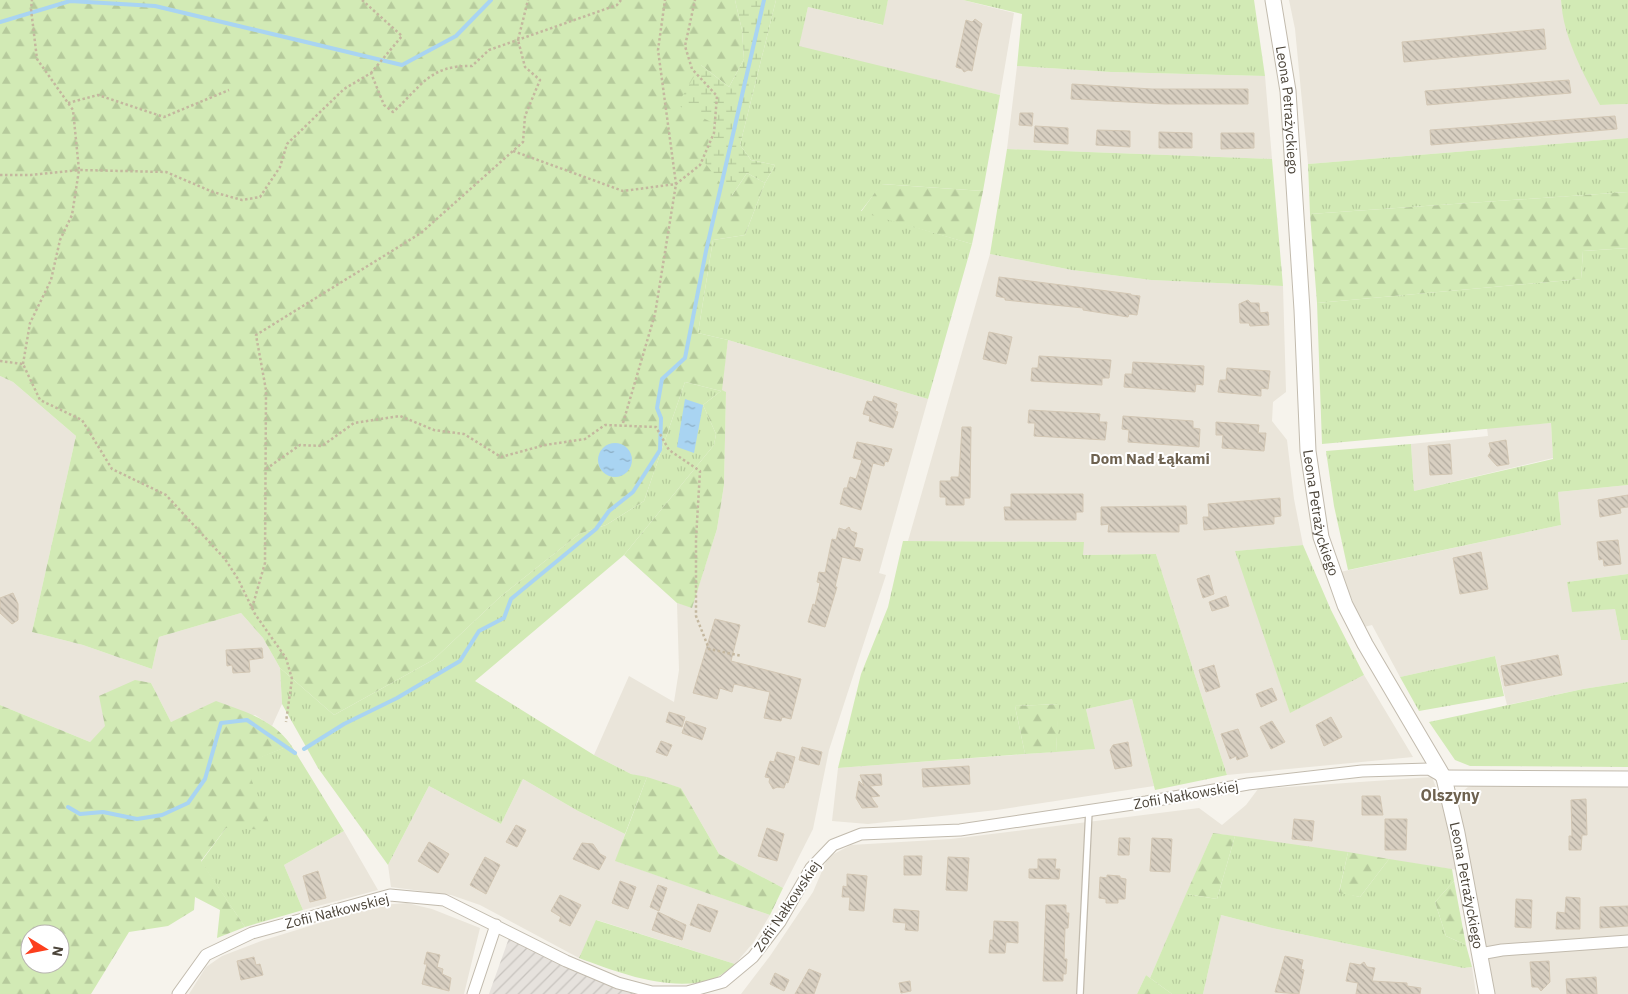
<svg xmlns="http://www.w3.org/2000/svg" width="1628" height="994" viewBox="0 0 1628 994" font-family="'IBM Plex Sans',sans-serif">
  <defs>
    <pattern id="industrial-furrows" width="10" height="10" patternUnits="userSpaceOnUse" patternTransform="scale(1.25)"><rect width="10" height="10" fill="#e6e2dd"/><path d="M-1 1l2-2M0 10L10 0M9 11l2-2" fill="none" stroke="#c7c3be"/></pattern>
    <pattern id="grass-tufts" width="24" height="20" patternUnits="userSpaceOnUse" patternTransform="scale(1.25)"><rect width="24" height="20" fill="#d2eab5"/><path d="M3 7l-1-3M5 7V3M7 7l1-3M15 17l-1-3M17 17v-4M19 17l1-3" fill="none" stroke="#b6ca9c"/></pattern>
    <pattern id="forest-firs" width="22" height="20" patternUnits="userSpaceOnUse" patternTransform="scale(1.25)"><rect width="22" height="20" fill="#d2eab5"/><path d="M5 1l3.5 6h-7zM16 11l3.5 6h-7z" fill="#b6ca9c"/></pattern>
    <pattern id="wetland-marsh" width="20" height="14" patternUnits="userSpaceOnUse" patternTransform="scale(1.25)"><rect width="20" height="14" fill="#d2eab5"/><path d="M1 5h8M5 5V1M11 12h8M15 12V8" fill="none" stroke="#b6ca9c"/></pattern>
    <pattern id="water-ripples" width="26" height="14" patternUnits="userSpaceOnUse" patternTransform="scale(1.25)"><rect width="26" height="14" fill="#a9d4f2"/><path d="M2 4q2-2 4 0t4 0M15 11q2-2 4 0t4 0" fill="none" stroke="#8caec5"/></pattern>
    <pattern id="building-back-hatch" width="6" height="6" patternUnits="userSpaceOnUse" patternTransform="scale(1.25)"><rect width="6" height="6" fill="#d8cfc1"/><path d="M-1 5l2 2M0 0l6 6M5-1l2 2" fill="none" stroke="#b1aa9e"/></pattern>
  </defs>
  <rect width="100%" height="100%" fill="#f6f3ec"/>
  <path fill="#eae5da" d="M888 0H963L1014 13 1000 95 798 47 808 7 882 25Z
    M1289 0H1561L1562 10 1600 105 1628 104V138L1308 164 1295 29Z
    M1017 66 1111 72 1265 76 1272 159 1007 149Z
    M990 254 1072 270 1151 280 1283 286 1286 392 1273 402 1272 421 1287 440 1294 499 1303 545 1236 551 1290 712 1364 675 1413 757 1227 775 1156 554 1083 555V542L908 541Z
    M728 340 928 399 879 573 886 575 829 750 813 829 783 888 719 854 681 788 631 774 594 755 629 676 674 702 679 670 677 603 692 607 717 529 724 485 726 392 721 391Z
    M0 376 13 382 76 436 32 632 83 645 152 669 159 637 241 613 263 638 280 668 282 704 272 726 255 715 183 718 171 722 151 683 90 742 0 705Z
    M1551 423 1553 458 1414 491 1411 444 1488 436 1487 428Z
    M1628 485V574L1567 582 1615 609 1621 640H1628V682L1583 689 1507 705 1495 656 1400 677 1372 625 1364 627 1340 572 1561 525 1558 492Z
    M1132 699 1154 786 997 810 868 824 832 821 838 768 1094 749 1086 709Z
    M1432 777 1446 814 1457 870 1213 833 1150 978 1146 975 1137 994H741L770 956 813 892 828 857 851 845 951 839 1199 808 1222 825 1246 805 1258 789Z
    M523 779 578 811 625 834 616 861 770 915 753 943 735 964 597 920 579 958 480 905 451 895 391 887 388 865 429 786 501 824Z
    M1628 783V994H1492L1459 804 1462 792 1468 787 1481 784Z
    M344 831 378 890 303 910 284 865Z
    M407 903 432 909 480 928 464 994H189L206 967 222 956 261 941 339 917 381 905Z
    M1221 915 1272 928 1463 968 1472 967 1476 994H1203Z"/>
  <path fill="url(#industrial-furrows)" d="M509 938 603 981 635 994H489Z"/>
  <path fill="url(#grass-tufts)" d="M776 0H888L883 25 808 7 799 46 1000 95 983 191 882 184 861 211 972 244 928 399 728 340 698 333 713 240 745 235 765 183 775 165 751 160 740 145Z
    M963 0H1254L1265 76 1111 72 1017 66 1022 14Z
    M1561 0H1628V104L1600 105C1583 73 1563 37 1561 0Z
    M1628 138V192L1310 214 1308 164Z
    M1007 149 1272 159 1283 286 1151 280 1072 270 990 254Z
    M1628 248V485L1558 492 1561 525 1348 570 1334 506 1326 451 1411 444 1414 491 1553 459 1551 423 1322 444 1317 303 1581 279 1583 251Z
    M685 382 721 391 703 405 716 434 714 445 624 555 475 681 594 755 631 774 647 777 625 834 578 811 523 779 501 824 429 786 388 865 318 768 282 704 280 668 334 715 433 660 500 597 579 534 606 525 644 501Z
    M903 541 1084 542 1083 555 1156 554 1227 775 1155 790 1132 699 1086 709 1095 749 1056 752 1058 704 1015 706 1025 754 838 768 861 674 888 607Z
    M1303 545 1331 610 1364 675 1290 713 1235 551Z
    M1628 574V640H1621L1615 609 1572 612 1567 582Z
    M1495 656 1504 696 1419 711 1400 677Z
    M1628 682V767L1470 766 1455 760 1429 722 1583 689Z
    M291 745 344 831 284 865 303 910 245 927 201 862 226 828 245 763Z
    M1235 836 1348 852 1339 892 1360 897 1389 859 1452 869 1454 881 1435 902 1446 936 1466 945 1472 967 1463 968 1272 928 1221 915 1203 994H1172L1150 978 1186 894 1217 899Z
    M596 920 735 964C729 969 723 974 716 978 674 994 619 973 579 958Z"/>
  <path fill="url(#forest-firs)" fill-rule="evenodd" d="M0 0H735L742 30 744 59 729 87 701 65 731 197 747 173 765 183 745 235 713 240 698 333 728 340 722 390 726 392 724 485 717 529 692 608 677 603 624 555 714 445 716 434 703 405 721 391 685 382 644 501 606 525 579 534 500 597 433 660 334 715 280 668 263 638 241 613 159 637 152 669 83 645 32 632 76 436 13 382 0 376Z
    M881 184 983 191 972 244 861 212Z
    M1628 192V248L1583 251 1581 279 1317 303 1310 214Z
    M135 680 151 683 171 722 216 701C245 712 273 719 291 745L245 764 272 830 226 828 201 861 245 927 217 938 220 910 195 897 194 910 168 926 129 932 91 994H0V705L90 742 105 726 99 696ZM30 934H60V964H30Z
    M1059 704 1056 752 1025 754 1015 706Z
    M647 777 681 788 719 854 783 888 770 915 615 861Z
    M1213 833 1235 836 1217 899 1186 894Z
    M1348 852 1389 859 1360 897 1339 893Z
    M1454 881 1466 945 1446 936 1435 902Z
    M1146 975 1150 978 1172 994H1137Z"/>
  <path fill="url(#wetland-marsh)" d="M735 0H776L740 145 751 160 775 165 765 183 747 173 731 197 702 159 715 124 677 105 701 65 729 87 744 59 742 30Z"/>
  <path fill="url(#water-ripples)" d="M685 399 703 405 694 453 677 447Z
    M598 460a17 17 0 1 1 34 0a17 17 0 1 1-34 0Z"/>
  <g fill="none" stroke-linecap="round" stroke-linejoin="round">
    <path stroke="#a9d4f2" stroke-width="4" d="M0 22 70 1 155 6 402 65 456 36 491 0
      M304 749 344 724 397 698 460 661 479 631 504 618 511 599 596 529 609 511 633 492 660 450 661 418 657 408 662 379 685 358 706 251 764 0
      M68 807 80 814 103 812 137 819 162 815 188 803 205 779 221 723 247 720 295 753"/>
  </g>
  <path fill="url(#building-back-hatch)" stroke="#d3c7b4" d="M975 19 982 24 978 40 972 71 968 70 964 72 962 69 956 67 966 20 972 22Z
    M1544 29 1546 49 1404 62 1402 42Z
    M1569 80 1571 93 1427 105 1425 91Z
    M1072 84 1152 89H1248V104H1165L1071 99Z
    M1020 113H1033L1032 126 1019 125Z
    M1615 116 1617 129 1431 145 1430 130Z
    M1035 126 1068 128V144L1034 142Z
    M1097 130 1130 131V147L1096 145Z
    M1159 132 1192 133V148H1159Z
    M1221 133H1254V148L1221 149Z
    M999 277 1131 294V295L1140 296 1137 315 1129 314 1128 317 1083 310V308L1005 300V298L996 296Z
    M1248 300 1251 303H1259L1260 313 1268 312 1269 325 1250 326 1249 323H1240L1239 304Z
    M989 332 1012 337 1006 364 983 359Z
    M1039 356 1111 360 1109 378H1102V385L1031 381 1032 368H1038Z
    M1133 362 1204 366 1203 385 1196 384 1195 392 1124 387 1125 374H1132Z
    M1227 368 1270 371 1268 389 1261 388V396L1218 392 1220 380H1226Z
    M874 396 897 404 895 411 898 412 893 428 869 421 870 416 863 414 867 401 872 402Z
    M1029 410 1100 414 1099 422H1107L1105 440 1034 436 1035 423H1028Z
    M1123 416 1193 421V428L1200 429 1199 447 1128 442 1129 430 1122 429Z
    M1216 422 1259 425 1258 433H1266L1264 451 1222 448 1223 435H1216Z
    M962 427H971L970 498H964V505H946V497H940V481H951V477H959Z
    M1506 440 1509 464 1497 466 1488 456 1491 451 1489 443Z
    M857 442 892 449 888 462 885 461 884 466 873 463 861 510 840 504 844 488H847L850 477 856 479 862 460 853 458Z
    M1450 444 1452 474 1430 475 1428 446Z
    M1011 494H1083V512H1076V520H1005L1004 507H1011Z
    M1628 495V507L1620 508 1621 513 1600 517 1598 500Z
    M1280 498 1281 516 1274 517V524L1204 530 1203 517H1209L1208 504Z
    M1186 506 1187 524H1179V532H1108L1109 524 1101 525V507Z
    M849 527 851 531 857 533 854 547 863 549 860 561 842 557 835 587H837L825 627 808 622 813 604 815 605 820 583 817 582 819 572 825 573 832 539 836 540 839 528 845 530Z
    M1618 540 1621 564 1604 566 1603 559 1599 560 1597 542Z
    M1481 552 1488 589 1460 594 1453 558Z
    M1209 575 1214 594 1203 598 1197 579Z
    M13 593 18 604V620L12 624 0 613V598Z
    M1226 596 1229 606 1212 611 1209 602Z
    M715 619 740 625 731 661 801 679 791 719 782 717 781 721 764 718 770 692 734 684 732 692 720 688 717 699 693 693Z
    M262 648 263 658 249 660 250 672 233 673 232 665 227 666 226 650Z
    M1558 655 1562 675 1505 686 1501 666Z
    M1214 665 1220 687 1206 692 1199 670Z
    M1272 688 1277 700 1261 707 1256 694Z
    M669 712 685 717 682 727 666 722Z
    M1331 717 1342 737 1324 746 1316 725Z
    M686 721 706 728 702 740 682 733Z
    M1272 721 1285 742 1271 749 1260 727Z
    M1238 729 1248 756 1237 760 1236 756 1230 759 1221 734Z
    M661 741 672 745 667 756 656 752Z
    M1128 742 1132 766 1115 769 1110 750 1113 745Z
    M802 747 822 752 819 765 799 760Z
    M777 752 795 757 788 783 786 782 784 788 777 787 773 789 769 782 770 778 765 777 770 761 774 762Z
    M969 766 970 784 923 787 922 769Z
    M881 774 882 785 870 786 880 796 871 797 878 807 862 808 856 798 859 781 864 786 860 775Z
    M1362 796H1380L1383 815H1362Z
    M1586 799 1587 835H1582L1581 850H1569V836H1572L1571 800Z
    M1294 819 1314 821 1312 841 1292 839Z
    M1385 819H1407L1406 850H1385Z
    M516 825 526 830 517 847 506 842Z
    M767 828 784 834 777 861 758 856Z
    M1119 838H1130L1129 855H1118Z
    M1152 838 1172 839 1170 872 1150 871Z
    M429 842 449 854 438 873 418 861Z
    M582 843 593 844 600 854 606 857 599 870 573 859Z
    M904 856H922L921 875H904Z
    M485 857 500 865 486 894 470 885Z
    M948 857 969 858 967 891 946 890Z
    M1038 859H1056L1055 869H1060L1059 879 1029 878V869H1038Z
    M318 871 326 898 310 902 303 876Z
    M847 874 867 876 864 911 849 910 850 897H842L843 886 847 887Z
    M1107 875 1120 876V878L1126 879 1125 899H1118V903H1106V899L1099 898 1100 877 1107 878Z
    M620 881 636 887 628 909 612 903Z
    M658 885 667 888 659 911 650 907Z
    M560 895 581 905 570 926 559 921 561 917 551 911Z
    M1566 897 1580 898V929H1556L1557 912 1565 913Z
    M1516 899 1532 900 1531 928 1515 927Z
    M698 904 718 911 710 932 690 925Z
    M1046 905H1066V913H1069L1068 928H1065L1064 959H1067L1066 974H1063V981H1043Z
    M1628 906V926L1600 928V907Z
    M894 909 919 911 918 931 905 930 906 923 893 922Z
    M658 912 686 925 682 940 652 930Z
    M994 921 1018 922V943L1006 942 1005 953H989L990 940H993Z
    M427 952 440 955 437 967 443 969 442 974 451 978 449 991 422 984 427 964H424Z
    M1285 956 1303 960 1301 969 1304 970 1299 994 1275 992Z
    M254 957 256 965 260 964 263 975 241 980 237 961Z
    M1549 961 1550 982 1541 991 1538 987H1532L1530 962Z
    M1364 962 1367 967 1375 968 1372 981 1407 983V986L1421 988 1420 994H1356L1358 983 1346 981 1350 963 1360 965Z
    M809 969 821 974 814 994H795Z
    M775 973 789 980 784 991 770 984Z
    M1596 977 1597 994H1567L1566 979Z
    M910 981 911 991 901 993 899 983Z"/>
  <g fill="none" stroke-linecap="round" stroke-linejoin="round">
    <g stroke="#c2bbae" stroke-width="8">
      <path id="service" d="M1080 994 1089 810"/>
    </g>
    <g stroke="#c2bbae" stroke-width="13">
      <path id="minor" d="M1480 954 1502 950 1628 941
        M178 994 206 955 252 933 390 895 444 900 566 961 618 983 652 992H687L723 982 753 957 780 922 811 868 833 845 861 834 960 830 1146 802 1248 784 1362 771 1429 769 1443 777
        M473 994 496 925"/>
    </g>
    <g stroke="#c2bbae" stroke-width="17">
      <g id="tertiary">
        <path id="s1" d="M1273 0 1288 91 1302 310 1308 451 1321 537 1345 605 1365 644 1444 778 1457 833 1487 994"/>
        <path d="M1444 778 1628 779"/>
      </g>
    </g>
    <path stroke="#c4b79f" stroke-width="2.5" stroke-dasharray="2.5 2.5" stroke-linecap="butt" d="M362 0 402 36 371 73
      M68 103 98 95 164 117 229 90
      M513 151 623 191 676 184 700 165 714 133 717 96 692 69 685 46 695 0
      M0 175H31L79 170 73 110 37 59 31 9 32 0
      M0 361 23 364 40 400 82 420 112 469 166 495 225 559 238 579 255 614 286 658 292 679 286 722
      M23 364 30 323 51 280 60 240 72 215 79 170 166 172 213 192 242 200 260 197 280 167 287 144 344 89 371 73 384 105 393 112C422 86 429 65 472 66L489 50 617 5 621 0
      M623 423 655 314 676 184 658 50 665 0
      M266 469 300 445 322 446 354 423 400 416 434 430 464 434 501 457 545 445 585 439 605 425 656 427 669 450 700 471 696 539V616L709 649 742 656
      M252 608 265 563 266 390 256 335 421 233 523 142 525 116 540 80 525 67 518 40 528 0"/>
    <use href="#service" stroke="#fff" stroke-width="5.5"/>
    <use href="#minor" stroke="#fff" stroke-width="11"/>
    <use href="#tertiary" stroke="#fff" stroke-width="15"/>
  </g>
  <g text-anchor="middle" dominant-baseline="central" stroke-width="4" stroke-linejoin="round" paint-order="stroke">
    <g font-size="14" fill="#4b4439" stroke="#fff">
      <text stroke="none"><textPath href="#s1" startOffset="111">Leona Petrażyckiego</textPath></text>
      <text stroke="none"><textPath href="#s1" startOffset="516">Leona Petrażyckiego</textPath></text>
      <text transform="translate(1186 795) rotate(-10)">Zofii Nałkowskiej</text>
      <text stroke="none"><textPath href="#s1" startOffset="921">Leona Petrażyckiego</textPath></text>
      <text transform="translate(787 906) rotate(-56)">Zofii Nałkowskiej</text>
      <text transform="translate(337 911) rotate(-14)">Zofii Nałkowskiej</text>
    </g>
    <g font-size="15" font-weight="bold" fill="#6e6250" stroke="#fff">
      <text x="1150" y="458">Dom Nad Łąkami</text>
    </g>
    <g font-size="16" font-weight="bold" fill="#6e6250" stroke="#fff">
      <text x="1450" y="795">Olszyny</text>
    </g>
  </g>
  <g transform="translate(45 949) rotate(100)"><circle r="24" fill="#ffffff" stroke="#b7b4b0"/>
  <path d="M0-4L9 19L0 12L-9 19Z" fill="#fc3f1d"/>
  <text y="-8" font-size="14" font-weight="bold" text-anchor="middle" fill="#4b4439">N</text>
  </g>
</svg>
